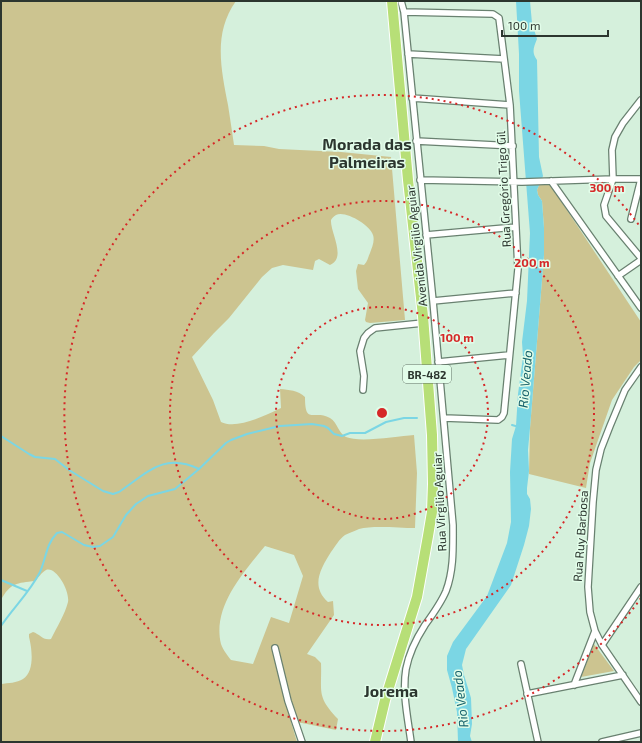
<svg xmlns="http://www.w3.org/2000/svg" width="642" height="743" viewBox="0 0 642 743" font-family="'Exo 2',sans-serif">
  <rect width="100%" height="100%" fill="#d5f0dc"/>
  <path fill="#ccc490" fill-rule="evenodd" d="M1 1H236C213 33 221 69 228 105 230 118 232 131 234 145L264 146 279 149 341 152 391 157 405 320 370 323 366 322 365 320 368 303 358 289 356 271 358 264 364 265C368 261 368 257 370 253 372 247 375 241 373 235 370 225 345 210 336 215 334 216 332 218 331 220 330 232 347 258 330 265L319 259 315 261 313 270 283 265 272 268 262 277 229 318 214 333 192 357 213 400 221 422C237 430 266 415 281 408L280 389C289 390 298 390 305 397 305 426 314 409 330 418 338 423 338 433 346 437 360 443 398 436 414 435L417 473 415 528C399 528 373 525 359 529 355 531 349 533 345 535 339 539 335 547 331 552 321 568 310 586 328 602L333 601 334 615 307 654 315 657 321 663C322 692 316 696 338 719L336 730 302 723 291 722 297 742H1V684C8 683 17 683 23 679 35 672 32 648 29 637V634L33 632C40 634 43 641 51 639 57 627 65 614 68 602 70 591 56 566 46 570 42 572 38 578 35 581 17 583 10 583 1 600ZM265 546 294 555 303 576 289 623 271 617 253 664 231 660C228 656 223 650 221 644 212 607 243 573 265 546Z
    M541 180H547L641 322V360L634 367 612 400 590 463 586 488 529 474 530 428 544 255V228L542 201 538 195 537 190Z
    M594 644 614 671 581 677Z"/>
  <path fill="#7bd6e4" d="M516 1H530L532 23 537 39C534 47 531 52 537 60L539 157 543 176 537 190 538 195 542 201 544 228V255L530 428 528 450 529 471 527 488V494L530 499 531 509 529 526 524 545 511 585 466 649 462 665 464 675 471 698 472 724 470 736 472 742H458L457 712 452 688 447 670V656L453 642 487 596 507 543 511 522 510 472 512 439 516 426 518 394 523 357 522 342 527 301 530 233 519 91V54Z"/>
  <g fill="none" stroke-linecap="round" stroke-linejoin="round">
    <path stroke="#7bd6e4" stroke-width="2" d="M512 425 519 427
      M1 436 29 454 35 457 55 459 69 470 103 491 113 494 119 492C147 473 163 452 199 469
      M1 580 27 591
      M1 626C13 608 30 592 40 572 46 559 46 544 57 533L62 532 84 545 93 547 100 546 113 537 126 515 136 504 148 496 175 489 199 469 226 443 231 440 247 434 280 426 312 424 324 426 328 428 334 434 342 436 350 433H365L386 422 404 418H417"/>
    <g stroke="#698170" stroke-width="8">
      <path id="minor" d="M401 1 404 12 433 301 453 525C453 547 454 570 446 591 441 603 433 614 425 625 416 639 409 653 406 669 402 693 408 719 411 742
        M404 12 493 14 499 18 510 105 518 269 504 413 502 417 498 420 444 418
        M408 54 504 59
        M412 98 510 105
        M641 100 623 123 615 137 612 150 613 179 604 205 606 216 641 258
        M416 141 513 146
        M420 180 522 182 613 179H641L631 219
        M551 181 641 308
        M426 235 516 227
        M618 276 641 260
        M433 301 516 293
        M438 362 509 355
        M641 367 625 390 610 426 601 449 596 470 593 502 588 587 590 612 595 631 602 645 641 702
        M363 390 364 376 360 351 364 338 368 333 375 328 423 323
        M602 645 641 587
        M275 648 288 701 302 742
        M521 664 538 742
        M574 685 595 631
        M527 694 623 675
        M602 742 641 733"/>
    </g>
    <g stroke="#fff" stroke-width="12">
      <path id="trunk" d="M375 742 385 700 417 597 428 536 432 512 433 484 432 435 423 316 408 180 392 1"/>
    </g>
    <use href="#minor" stroke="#fff" stroke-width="5.5"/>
    <use href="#trunk" stroke="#b7df77" stroke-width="10"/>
  </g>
  <g fill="none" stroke="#d62828" stroke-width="2" stroke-dasharray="2 4">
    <circle cx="382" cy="413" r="106"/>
    <circle cx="382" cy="413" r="212"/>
    <path d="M641 598A318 318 0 1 1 641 228"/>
  </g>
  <g text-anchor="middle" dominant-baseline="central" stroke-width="3" stroke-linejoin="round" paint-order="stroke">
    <rect fill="#e2fde9" stroke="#637267" stroke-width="1" x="403" y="365" width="48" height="18" rx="3"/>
    <g font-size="11" font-weight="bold" fill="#2c362f">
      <text x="427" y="374">BR-482</text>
    </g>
    <g font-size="12" fill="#2c362f" stroke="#e2fde9">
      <text transform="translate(503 189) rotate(-93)">Rua Gregório Trigo Gil</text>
      <text transform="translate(416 246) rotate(-96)">Avenida Virgilio Aguiar</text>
      <text transform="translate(439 502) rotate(-93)">Rua Virgilio Aguiar</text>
      <text transform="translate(580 536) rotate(-86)">Rua Ruy Barbosa</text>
    </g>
    <g font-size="13" font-style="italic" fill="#15616b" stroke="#e2fde9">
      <text transform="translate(525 379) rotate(-85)">Rio Veado</text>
      <text transform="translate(460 699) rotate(-97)">Rio Veado</text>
    </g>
    <g font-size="16" font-weight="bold" fill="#2c362f" stroke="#e2fde9">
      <text x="367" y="143">Morada das<tspan x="367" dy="18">Palmeiras</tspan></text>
      <text x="391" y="690">Jorema</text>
    </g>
  </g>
  <circle cx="382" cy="413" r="6" fill="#d62828" stroke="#e2fde9" stroke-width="2"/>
  <g font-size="12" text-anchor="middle" font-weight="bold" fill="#d62828" stroke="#e2fde9" stroke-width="3" stroke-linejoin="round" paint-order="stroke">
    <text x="607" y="192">300 m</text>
    <text x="532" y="267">200 m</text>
    <text x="457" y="342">100 m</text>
  </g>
  <rect width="642" height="743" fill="none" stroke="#2c362f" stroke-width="4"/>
  <path d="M502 30v6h106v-6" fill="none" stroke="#2c362f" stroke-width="2"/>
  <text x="508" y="30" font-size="12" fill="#2c362f" stroke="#e2fde9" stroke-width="3" paint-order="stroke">100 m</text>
</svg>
